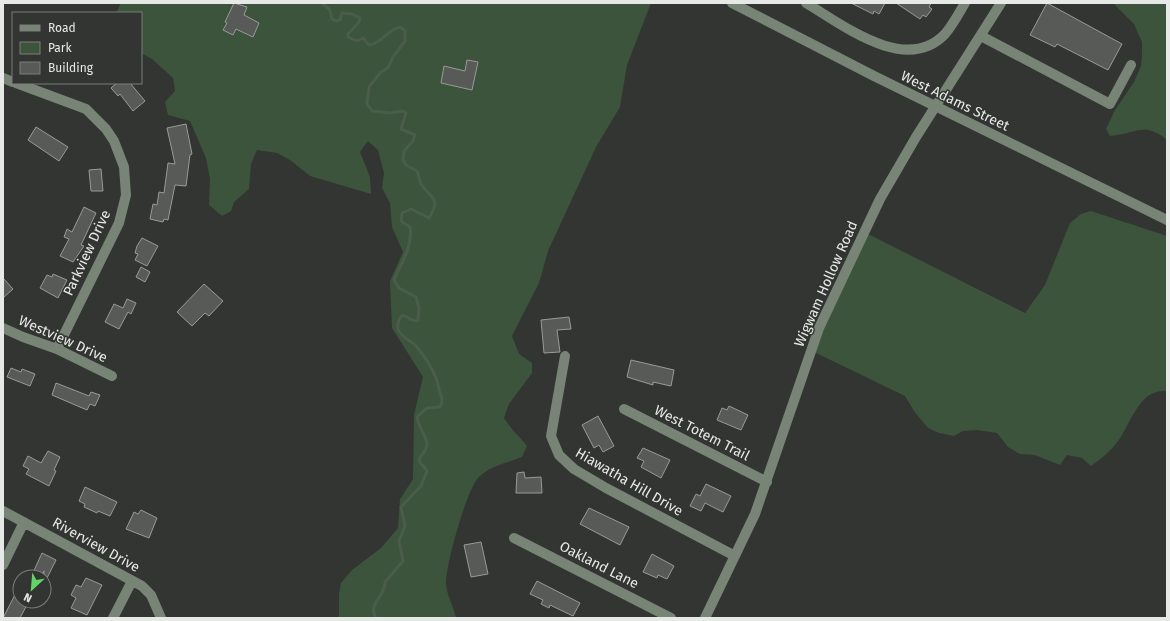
<svg xmlns="http://www.w3.org/2000/svg" width="1170" height="621" viewBox="0 0 1170 621" font-family="'Fira Sans',sans-serif">
  <rect width="100%" height="100%" fill="#323532"/>
  <path fill="#3c543b" d="M121 3H651L627 65 620 107 596 147 548 251 539 283 512 336 519 354 532 363V373L509 404 504 418C510 428 519 436 527 446L522 457C507 463 489 466 478 478 466 492 446 564 446 583 446 594 454 607 456 618H339V594L341 583 352 570 381 548 398 528 400 499 413 479 414 415 423 377 392 328 390 281 403 252 392 227 390 203 382 188 384 173 378 150 368 141 360 152 370 177 371 194 310 176 290 160 277 153 257 150 251 164 249 189 234 202 231 211 222 216 209 205 210 179 206 158 190 121 168 115 165 102 175 91 173 78 152 59 141 53V13H116Z
    M1115 3H1167V140C1144 121 1136 134 1110 136L1106 129 1115 110 1134 82 1141 66 1142 56V42L1134 24 1115 5Z
    M1091 211 1167 236V391C1163 391 1158 391 1154 393 1140 397 1129 423 1122 435 1115 447 1103 458 1091 466L1082 458 1067 455 1060 465 1035 455 1020 454 1008 447 997 433 977 430 963 431 954 436 939 433 928 428 914 411 905 396 812 351 864 232 1025 313 1045 285 1070 223 1081 214Z"/>
  <g fill="none" stroke-linecap="round" stroke-linejoin="round">
    <path stroke="#4a5c4a" stroke-width="3" d="M322 3 329 9
      M330 11 332 19 337 21 340 20 342 13 352 14 360 18 359 22 348 34V37L357 41 363 38 369 45C381 44 388 29 400 27L405 31V41L393 57 388 68 381 72 369 87 367 104 372 111 390 113 402 111 406 113 401 129 415 135 413 141 404 151 403 160 406 165 417 171C419 175 419 180 421 184 430 198 442 197 429 218L411 209 402 213 401 221 410 227C413 247 401 263 394 280L399 288 416 297 419 308 418 321 412 320 403 315C399 318 397 324 398 329 400 337 411 340 416 346 427 359 436 373 439 389 441 396 444 400 440 407L427 408 417 417C418 427 426 435 427 444 427 452 420 454 419 461L427 471 421 486 401 507 405 526 399 541 403 561 385 582C386 596 367 604 376 618"/>
  </g>
  <path fill="#575a57" stroke="#989b98" d="M234 3 247 7 244 15 259 23 253 37 236 29 233 35 223 30 227 23 225 22Z
    M851 3H885L879 14 874 11 873 14Z
    M896 3H931L929 7 932 9 926 17 923 15 920 19Z
    M1047 3 1122 44 1108 70 1057 44 1055 47 1030 35Z
    M467 60 478 62 472 90 441 83 444 66 465 71Z
    M117 83H130L145 101 133 111 120 94 118 96 111 88Z
    M186 124 192 154 190 155 186 186 175 185 168 220 164 219 163 222 150 219 153 204 157 205 159 192 164 193 168 163 175 164 167 128Z
    M36 127 68 147 59 161 28 140Z
    M101 169 103 191H91L89 170Z
    M84 207 96 213 81 245 84 246 73 262 60 256 69 239 64 237 67 229 72 232Z
    M142 238 158 246 147 266 135 260 138 254 135 253 137 246Z
    M141 267 150 272 145 282 136 277Z
    M53 274 67 280 58 298 40 288 47 275 52 277Z
    M3 278 13 289 3 298Z
    M204 284 223 301 209 316 205 313 192 326 177 312Z
    M127 299 136 303 131 314 128 312 119 329 105 322 114 304 123 308Z
    M569 317 571 329 557 330 560 352 544 353 541 320Z
    M631 360 674 370 671 386 653 382V385L627 377Z
    M11 368 21 372 22 369 35 374 30 386 7 377Z
    M56 383 89 396 91 392 100 395 95 406 90 404 87 410 52 395Z
    M729 406 748 415 741 430 717 420 722 408 727 410Z
    M598 416 614 446 603 452 599 445 594 448 582 425Z
    M643 448 670 460 661 478 641 467 644 461 637 458Z
    M48 451 60 457 54 470 56 471 49 486 26 474 29 469 23 466 28 456 41 463Z
    M524 472 525 478 541 477 542 493H516L517 473Z
    M706 484 731 496 723 512 705 503 701 511 690 506 696 494 700 496Z
    M85 487 117 502 110 516 98 511 97 513 84 507 85 504 79 501Z
    M589 508 629 527 620 545 580 524Z
    M141 510 157 518 149 538 126 529 134 512 138 514Z
    M481 542 488 574 471 577 464 545Z
    M42 553 56 560 44 584V571L41 577H31Z
    M652 554 674 566 667 579 658 575 657 578 643 572Z
    M86 578 102 585 87 615 71 608 76 598 71 595 76 585 81 587Z
    M537 581 580 603 573 616 550 605 549 608 541 604 543 600 530 594Z
    M20 585V601H29L20 618H3Z"/>
  <g fill="none" stroke-linecap="round" stroke-linejoin="round">
    <path stroke="#778476" stroke-width="10" d="M732 3 874 76 1167 220
      M806 3C843 25 906 75 945 34 953 25 959 13 965 3
      M981 36 1110 104 1131 65
      M3 78 13 82
      M16 83 86 109 106 129 114 141 124 167 126 195 119 223 57 349
      M3 328 23 337 57 349 112 376
      M565 356 551 436 559 455 574 469 606 488 735 556
      M624 409 767 482
      M3 511 142 586 151 595 161 618
      M514 538 671 618
      M3 565 24 522
      M113 618 132 581
      M705 618 755 514 819 328 880 199 916 137 1001 3"/>
  </g>
  <g text-anchor="middle" dominant-baseline="central" stroke-width="3" stroke-linejoin="round" paint-order="stroke">
    <g font-size="14" fill="#e7e9e7" stroke="#323532">
      <text transform="translate(955 101) rotate(26)">West Adams Street</text>
      <text transform="translate(87 253) rotate(-65)">Parkview Drive</text>
      <text transform="translate(826 284) rotate(-66)">Wigwam Hollow Road</text>
      <text transform="translate(63 339) rotate(24)">Westview Drive</text>
      <text transform="translate(702 433) rotate(27)">West Totem Trail</text>
      <text transform="translate(629 482) rotate(30)">Hiawatha Hill Drive</text>
      <text transform="translate(96 545) rotate(29)">Riverview Drive</text>
      <text transform="translate(599 565) rotate(27)">Oakland Lane</text>
    </g>
  </g>
  <rect width="1170" height="621" fill="none" stroke="#e7e9e7" stroke-width="8"/>
  <rect x="12" y="12" width="130" height="72" fill="#323532" stroke="#7a7d7a"/>
  <rect x="20" y="25" width="20" height="6" fill="#778476" stroke="#7a7d7a"/>
  <text x="48" y="32" font-size="12" fill="#e7e9e7">Road</text>
  <rect x="20" y="42" width="20" height="12" fill="#3c543b" stroke="#7a7d7a"/>
  <text x="48" y="52" font-size="12" fill="#e7e9e7">Park</text>
  <rect x="20" y="62" width="20" height="12" fill="#575a57" stroke="#7a7d7a"/>
  <text x="48" y="72" font-size="12" fill="#e7e9e7">Building</text>
  <g transform="translate(32 589) rotate(206)"><circle r="19" fill="#323532" stroke="#7a7d7a"/>
  <path d="M0-3L7 15L0 10L-7 15Z" fill="#65d467"/>
  <text y="-6" font-size="11" font-weight="bold" text-anchor="middle" fill="#e7e9e7">N</text>
  </g>
</svg>
